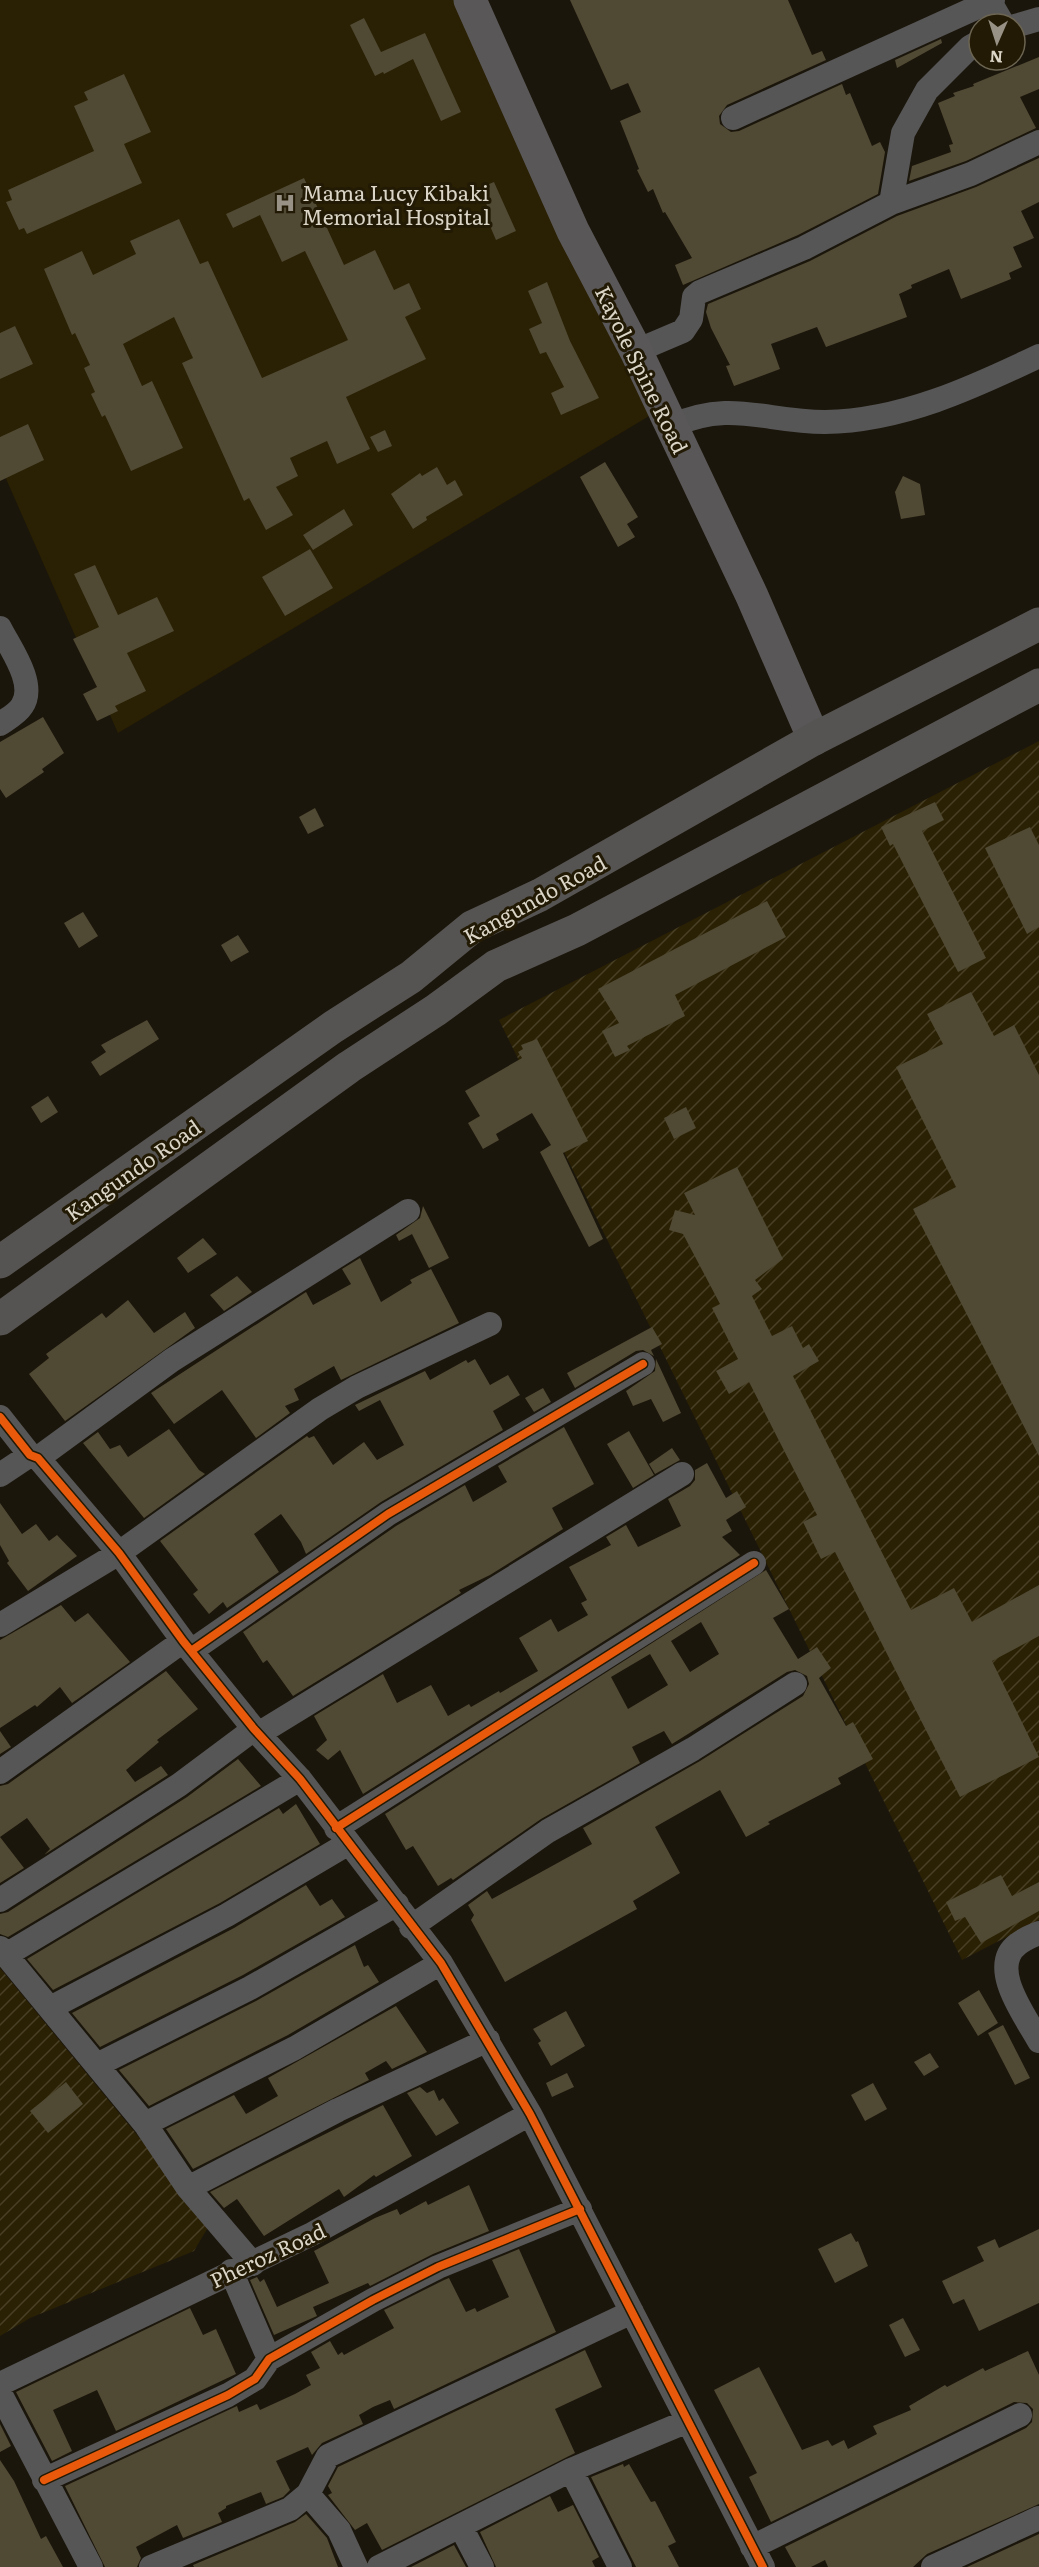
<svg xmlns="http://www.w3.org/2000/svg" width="1039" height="2567" viewBox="0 0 1039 2567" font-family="Literata,serif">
  <defs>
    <pattern id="industrial-furrows" width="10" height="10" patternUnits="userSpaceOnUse" patternTransform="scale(1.5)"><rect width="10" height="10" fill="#2a2003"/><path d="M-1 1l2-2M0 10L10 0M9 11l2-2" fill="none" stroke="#484026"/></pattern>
  </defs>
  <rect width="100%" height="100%" fill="#1b160b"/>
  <path fill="#2a2003" d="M0 0H474L666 406 118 733 0 465Z"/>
  <path fill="url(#industrial-furrows)" d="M1039 741V1920L962 1960 499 1020Z
    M0 1968 210 2224 194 2251 30 2318 0 2336Z"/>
  <path fill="#504934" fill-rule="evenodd" d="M570 0H788L812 55 822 51 826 60 727 105 719 116 720 124 731 132 739 131 842 84 846 95 850 93 872 146 880 142 885 152 878 194 798 235 683 285 675 265 692 258 665 212 663 213 653 189 648 192 637 170 639 169 620 121 641 112 628 83 611 90Z
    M364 18 381 52 425 33 461 112 441 121 413 59 384 74 383 72 375 76 350 25Z
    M941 39 942 43 897 68 895 60Z
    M1039 57V89L1020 97 1036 128 966 161 909 181 912 166 951 152 949 145 953 144 938 103 955 96 953 93 974 86 973 84Z
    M124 74 151 132 124 144 142 183 27 234 24 228 19 230 6 202 12 200 8 190 94 151 74 106 88 100 84 92Z
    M1039 158V202L1021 211 1034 238 1013 247 1022 267 1009 273 1011 279 961 299 949 269 911 285 912 288 899 294 907 317 826 347 817 327 771 344 780 369 734 386 726 366 730 365 711 328 706 312 708 304 810 261 897 216 976 187Z
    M304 178 344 265 375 250 394 290 409 283 421 309 405 317 426 359 346 397 370 449 337 464 327 441 290 458 298 476 276 487 293 515 266 530 249 498 244 501 182 363 193 358 174 317 123 344 142 386 152 381 183 448 131 471 105 415 102 417 91 394 95 392 84 368 90 365 75 333 72 335 44 269 82 251 93 275 136 254 130 241 179 219 200 264 208 261 262 378 348 340 305 251 282 262 260 215 233 228 226 214Z
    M494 182 516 231 496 240 484 212 489 210 479 188Z
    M547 282 570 341 599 398 561 415 551 393 564 387 546 352 540 354 529 329 542 323 528 291Z
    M15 326 33 364 0 379V333Z
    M28 424 44 460 0 481V437Z
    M385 430 392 446 378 452 370 437Z
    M605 462 638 517 627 524 635 537 618 547 580 477Z
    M437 467 447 485 455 480 463 495 426 517 427 520 413 529 391 494 420 473 422 476Z
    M903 476 920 484 925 515 901 519 895 492Z
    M344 509 353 525 313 550 303 535Z
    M310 549 333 588 285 616 262 577Z
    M95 565 118 615 157 597 174 631 127 653 146 691 115 706 118 711 97 721 83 694 97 687 73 639 99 627 74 574Z
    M43 717 64 753 42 769 44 772 6 798 0 789V742Z
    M935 802 944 820 922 831 986 958 958 972 893 844 890 846 881 827Z
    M315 808 324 826 308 834 299 817Z
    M1030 827 1039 845V927L1027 934 985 848Z
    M767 901 786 937 675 995 685 1016 627 1046 630 1050 615 1057 602 1031 619 1023 598 989Z
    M83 912 98 936 79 948 64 923Z
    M238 935 249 952 231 962 221 945Z
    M971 992 994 1036 1014 1025 1039 1075V1456L913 1209 956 1187 896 1067 943 1044 927 1014Z
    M147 1020 159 1039 100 1076 91 1062 106 1052 101 1045Z
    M537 1039 588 1141 563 1153 603 1239 589 1247 540 1152 551 1145 532 1113 496 1134 499 1140 483 1149 468 1123 480 1116 465 1091 522 1058 518 1052 523 1049 521 1045Z
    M48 1096 58 1112 41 1123 31 1107Z
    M686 1107 696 1128 674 1139 664 1118Z
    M737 1167 783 1259 755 1280 762 1289 752 1296 772 1336 792 1326 803 1348 809 1344 819 1361 793 1376 911 1610 954 1588 972 1622 1039 1585V1636L992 1661 1039 1757 960 1797 835 1552 821 1559 803 1522 817 1515 749 1382 729 1394 716 1371 738 1359 712 1308 720 1304 683 1234 669 1230 675 1210 695 1215 684 1193Z
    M423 1206 449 1258 429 1268 412 1234 399 1241 396 1235 420 1218Z
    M203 1238 217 1254 188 1273 177 1258Z
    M360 1258 381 1302 412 1283 410 1280 431 1269 459 1323 341 1380 334 1366 294 1389 299 1400 285 1406 290 1413 256 1438 222 1390 174 1424 151 1393 306 1292 313 1305 351 1284 342 1269Z
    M237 1276 252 1292 224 1311 210 1295Z
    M128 1300 154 1333 185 1312 195 1328 65 1421 29 1374 49 1358 46 1354 102 1313 106 1318Z
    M652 1327 662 1344 651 1350 654 1356 643 1350 636 1351 575 1388 567 1373Z
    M475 1359 490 1385 508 1375 520 1395 493 1411 503 1430 381 1502 306 1554 301 1542 281 1514 254 1534 279 1572 227 1608 223 1602 209 1614 193 1594 198 1590 160 1541 307 1436 309 1438 314 1436 333 1465 364 1442 377 1460 404 1445 380 1400 359 1411 355 1405 425 1371 430 1380 466 1360 468 1363Z
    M656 1359 681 1413 663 1422 651 1399 633 1406 626 1391 655 1371Z
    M543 1388 551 1402 534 1412 525 1398Z
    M564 1427 594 1484 552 1508 563 1529 490 1575 459 1590 461 1593 293 1696 267 1660 263 1663 243 1632 396 1526 465 1485 473 1502 507 1482 498 1466Z
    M169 1429 199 1470 205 1474 144 1518 83 1443 98 1432 110 1449 120 1445 128 1457Z
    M629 1431 654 1475 633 1488 607 1444Z
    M672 1448 680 1460 655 1474 649 1464Z
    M707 1463 726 1498 737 1491 746 1507 726 1520 732 1531 722 1537 740 1555 363 1794 340 1750 328 1760 316 1750 327 1740 314 1716 383 1674 397 1703 431 1685 448 1716 469 1704 471 1707 499 1691 500 1693 538 1671 519 1638 551 1619 558 1632 588 1615 581 1603 587 1600 569 1567 611 1545 606 1537 626 1525 638 1547 681 1526 668 1499 690 1486 695 1480V1470Z
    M0 1503 22 1534 36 1524 49 1541 57 1535 77 1556 28 1591 7 1563 9 1561 0 1545Z
    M766 1570 789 1609 773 1618 798 1659 817 1647 831 1668 819 1678 846 1726 853 1722 873 1759 838 1778 841 1784 768 1822 770 1824 746 1837 720 1790 655 1827 680 1873 633 1901 637 1909 505 1982 471 1920 474 1915 468 1905 487 1891 492 1899 592 1844 583 1828 700 1761 803 1696 809 1684 807 1676 795 1670 787 1672 672 1744 664 1731 632 1747 640 1763 541 1819 453 1880 451 1878 438 1886 413 1846 406 1850 385 1814ZM701 1622 719 1654 690 1672 671 1641ZM650 1654 668 1685 628 1709 611 1677Z
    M61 1605 75 1622 88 1613 130 1662 72 1703 60 1687 37 1707 35 1705 0 1728V1640Z
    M166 1671 198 1709 157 1740 159 1742 126 1770 135 1782 161 1766 168 1775 44 1855 50 1849 27 1818 0 1837 24 1868 0 1883V1786L8 1784Z
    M0 1731 11 1747 0 1754Z
    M238 1759 261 1786 8 1937 0 1934V1914L8 1912 187 1797Z
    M296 1804 320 1844 220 1903 53 1990 27 1959 279 1808 283 1814Z
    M1001 1875 1012 1896 1039 1882V1911L981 1943 965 1917 955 1921 946 1902Z
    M306 1885 320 1906 332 1899 345 1917 243 1975 100 2047 72 2013 234 1928Z
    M355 1945 364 1967 368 1965 379 1982 288 2035 149 2106 119 2070 256 2001Z
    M979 1990 998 2023 978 2036 958 2003Z
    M396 2006 427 2052 392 2069 386 2061 365 2073 369 2080 193 2169 166 2129 234 2095 246 2114 278 2096 268 2078Z
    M566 2011 585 2046 551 2066 538 2043 541 2041 533 2029Z
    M1003 2025 1030 2078 1015 2085 988 2033Z
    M930 2053 939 2067 924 2076 914 2062Z
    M567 2073 574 2087 552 2097 546 2083Z
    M66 2082 83 2104 48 2133 30 2111Z
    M873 2083 887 2109 865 2121 851 2095Z
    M420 2087 427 2093 434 2090 439 2101 443 2098 459 2123 436 2136 407 2093Z
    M383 2105 412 2156 376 2177 374 2175 344 2197 339 2189 264 2236 237 2199 224 2208 210 2192Z
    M469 2185 489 2231 433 2254 370 2286 368 2283 313 2307 317 2316 274 2335 250 2280 257 2277 260 2282 264 2279 277 2307 329 2283 314 2251 375 2218 397 2209 400 2215 426 2201 428 2205Z
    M1039 2229V2303L979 2331 964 2299 953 2304 942 2281 984 2261 977 2247 995 2239 999 2248Z
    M851 2233 856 2242 858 2241 868 2266 835 2283 818 2249Z
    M519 2249 556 2332 394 2409 390 2400 373 2407 359 2415 363 2424 322 2443 312 2455 308 2447 276 2461 290 2490 283 2497 266 2504 261 2492 226 2506V2508L218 2513 222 2522 183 2538 177 2525 136 2547 141 2558 137 2567H105L65 2486 237 2406 239 2412 257 2404 260 2410 295 2394 311 2385 306 2375 320 2368 311 2352 330 2341 338 2355 342 2352 344 2355 394 2328 384 2310 444 2280 449 2278 466 2312 475 2308 477 2312 509 2297 492 2260Z
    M190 2308 203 2335 216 2329 236 2374 116 2431 97 2390 53 2410 72 2451 52 2461 16 2392Z
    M903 2318 920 2350 905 2357 889 2325Z
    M585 2350 602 2387 555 2409 575 2453 382 2550 367 2523 355 2530 328 2495 332 2493 328 2486 338 2467Z
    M1028 2351 1039 2375V2504L927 2554 913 2567H828L825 2560 811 2567H796L785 2547 1026 2428 1032 2422 1033 2409 1027 2403 1014 2402 771 2522 749 2477 757 2473 714 2390 759 2367 802 2450 828 2440 832 2446 844 2440 848 2449 877 2434 873 2426 911 2410 909 2406 945 2385 947 2387 983 2368 985 2371Z
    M0 2424 11 2446 0 2452Z
    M0 2460 14 2481 41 2539 46 2536 63 2567H0Z
    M623 2464 624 2467 629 2464 651 2502 655 2501 676 2542 668 2546 679 2567H636L591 2477Z
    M550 2496 558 2512 573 2505 599 2557 592 2561 595 2567H496L480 2532Z
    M306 2514 327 2538 338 2567H194L193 2565 295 2522Z
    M1039 2534V2567H967Z
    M454 2545 466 2567H411Z"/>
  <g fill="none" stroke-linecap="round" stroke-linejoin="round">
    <path stroke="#575657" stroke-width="24" d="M989 0 1003 24
      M1015 26 1039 19
      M733 118 993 0
      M891 203 903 133 927 90 970 47 979 42
      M636 351 683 331 691 319 694 297 700 292 804 248 891 203 971 174 1039 142
      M671 426C732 399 765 422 825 422 901 421 972 388 1039 356
      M0 628C10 648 37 684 22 706 17 714 7 719 0 724
      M0 1417 30 1455 38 1458 119 1553 183 1641 254 1729 300 1779 441 1963 530 2114 763 2567
      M38 1458 172 1360 408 1211
      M0 1475 30 1455
      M0 1625 119 1553 320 1409 357 1387 490 1324
      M191 1651 388 1514 643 1364
      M258 1734 682 1474
      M0 1772 183 1641
      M336 1828 754 1563
      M0 1900 179 1785 254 1729
      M411 1927 548 1831 693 1749 795 1684
      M1039 1933C1032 1936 1024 1939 1018 1944 987 1967 1026 2017 1039 2041
      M0 1948 145 2124 188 2188 253 2264
      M6 1955 300 1779
      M50 2008 227 1915 349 1843
      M97 2065 250 1988 397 1904
      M145 2124 295 2048 441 1963
      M188 2188 338 2110 488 2040
      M231 2271 269 2359
      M0 2384 312 2234 530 2114
      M0 2393 91 2567
      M571 2470 620 2567
      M44 2480 228 2395 255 2379 269 2359 373 2300 438 2267 580 2209
      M308 2494 339 2530 356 2567
      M461 2527 482 2567
      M752 2547 1020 2415
      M151 2567 290 2509 308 2494 328 2456 632 2312
      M379 2567 571 2470 688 2421
      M933 2567 1039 2518"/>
    <path stroke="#5a5758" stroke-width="33" d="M470 0 573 231 636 351 752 596 814 739"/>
    <path stroke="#565452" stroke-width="33" d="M0 1262 333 1027 411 977 472 927 540 895 814 739 1039 624
      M0 1319 349 1067 436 1010 496 966 577 930 1039 685"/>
    <g stroke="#221a04" stroke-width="11">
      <path id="cycleway" d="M0 1417 30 1455 38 1458 119 1553 183 1641 254 1729 300 1779 441 1963 530 2114 763 2567
        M191 1651 388 1514 643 1364
        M336 1828 754 1563
        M44 2480 228 2395 255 2379 269 2359 373 2300 438 2267 580 2209"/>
    </g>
    <use href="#cycleway" stroke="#e8590c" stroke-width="8"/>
  </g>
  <defs>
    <g id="hospital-bare" transform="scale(1.62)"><path d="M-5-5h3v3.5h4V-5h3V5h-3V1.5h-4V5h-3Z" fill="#979285" stroke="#221a04" stroke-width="2.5" paint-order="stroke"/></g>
  </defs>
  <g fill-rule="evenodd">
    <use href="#hospital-bare" x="285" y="203"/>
  </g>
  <g text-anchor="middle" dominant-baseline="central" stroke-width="6" stroke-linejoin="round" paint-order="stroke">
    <g font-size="21" fill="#dad5c7" stroke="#221a04" text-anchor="start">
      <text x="302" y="191">Mama Lucy Kibaki<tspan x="302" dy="24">Memorial Hospital</tspan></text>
    </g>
    <g font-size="21" fill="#dad5c7" stroke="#221a04">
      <text transform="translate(643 369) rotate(64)">Kayole Spine Road</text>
      <text transform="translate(534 898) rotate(-29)">Kangundo Road</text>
      <text transform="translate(132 1169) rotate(-35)">Kangundo Road</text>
      <text transform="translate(267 2254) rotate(-25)">Pheroz Road</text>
    </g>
  </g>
  <g transform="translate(997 42) rotate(183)"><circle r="28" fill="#221a04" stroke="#6c6552" stroke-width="1.5"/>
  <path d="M0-4.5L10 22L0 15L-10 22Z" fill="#979285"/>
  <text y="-9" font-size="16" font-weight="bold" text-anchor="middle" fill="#dad5c7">N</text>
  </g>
</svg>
